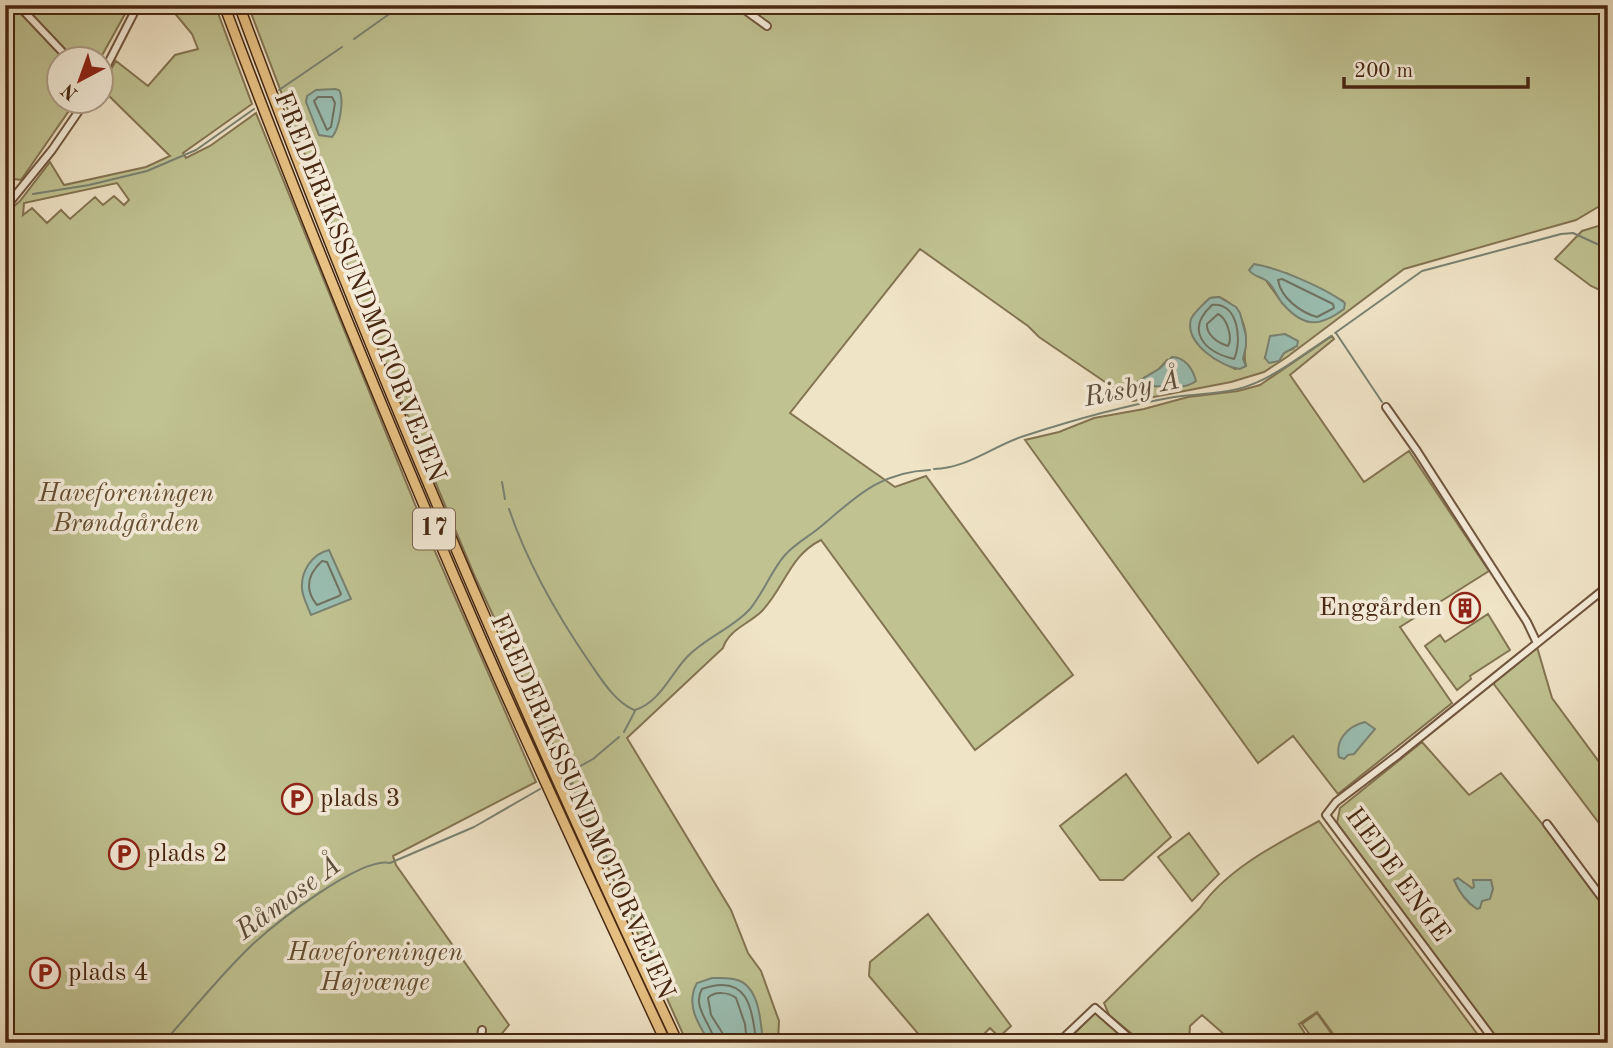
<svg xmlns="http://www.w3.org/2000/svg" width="1613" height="1048" viewBox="0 0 1613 1048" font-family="'Old Standard TT',serif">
  <rect width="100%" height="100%" fill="#f0e4c7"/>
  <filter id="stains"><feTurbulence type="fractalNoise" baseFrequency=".00286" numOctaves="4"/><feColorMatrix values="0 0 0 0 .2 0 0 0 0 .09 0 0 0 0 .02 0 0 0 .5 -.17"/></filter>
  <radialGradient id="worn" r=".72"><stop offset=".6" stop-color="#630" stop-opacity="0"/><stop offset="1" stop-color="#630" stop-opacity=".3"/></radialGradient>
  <path fill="#c0c292" stroke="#847452" stroke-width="2" fill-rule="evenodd" d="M5 5H130L100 59 60 60V102H75L21 180 13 179 5 187Z
    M168 5H215L252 104 183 153 186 158 210 146 256 113 423 524 536 782 393 856 396 865 509 1025 499 1037 503 1043H5V214L20 201 50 162 64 185 146 167 170 156 102 89V84L116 61 148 86 175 55 198 49 192 34ZM117 183 129 200 124 205 114 196 103 205 95 197 70 219 61 210 47 223 32 208 23 215 24 203Z
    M248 5H666L672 10 683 5H709L712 13C731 0 736 7 753 19L741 5H1608V201L1576 220 1404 269 1287 357 1264 372 1231 382 1133 401 1039 337 1028 326 920 249 790 413 895 487 926 476 1073 675 975 750 821 540C789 556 785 587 762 611 749 624 729 629 723 648L627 738 731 910 748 953 761 971 779 1021 778 1043H687L532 698 475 577 371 328ZM1286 273 1341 300 1283 304 1267 282ZM1219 297C1236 304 1245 320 1246 338 1246 348 1243 356 1246 366L1235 369C1202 351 1170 333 1210 298ZM1285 334 1293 349 1265 358C1269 346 1273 337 1285 334ZM1167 360 1180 388 1158 384 1140 387 1137 382 1159 369Z
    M1608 223V294L1591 286 1555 259 1582 231Z
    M1332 336 1334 339 1290 375 1364 482 1409 451 1489 571 1400 627 1452 703 1338 794 1293 736 1258 763 1025 440 1059 432 1094 418 1144 409 1188 397 1238 391 1260 385Z
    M1488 614 1510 650 1470 676 1471 679 1457 690 1425 646 1440 635 1445 642Z
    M1537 647 1552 698 1608 774V835L1493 683Z
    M1422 742 1469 795 1501 773 1548 831 1608 912V1036L1600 1043H1500L1337 823 1340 808Z
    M1126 774 1171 837 1123 880H1100L1060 826Z
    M1319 821 1484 1043H1340L1317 1012 1299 1024 1311 1043H1234L1202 1015 1190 1026 1189 1043H1143L1109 1015 1104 1003 1200 908C1228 868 1277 844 1319 821Z
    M1189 833 1219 874 1192 901 1158 857Z
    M928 914 1011 1026 999 1037 990 1028 975 1043H926L869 976 870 962Z
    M1095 1013 1129 1043H1065Z
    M1317 1013 1338 1043H1316L1302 1024Z"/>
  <path fill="#9abfb3" stroke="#798272" stroke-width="2" d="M335 89 339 90C345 100 339 129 332 137L319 135 306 102 307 96 316 90Z
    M1254 264C1279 268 1325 288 1345 303L1344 309C1320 327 1304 328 1283 304 1277 298 1274 286 1267 281 1260 276 1254 277 1249 270Z
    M1219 297 1236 307 1240 313 1246 336V346L1243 359 1246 366 1240 369C1221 367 1184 343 1191 319 1194 312 1204 304 1210 298Z
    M1285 334 1298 341 1297 346 1284 353 1279 361 1269 363 1265 358 1270 336Z
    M1172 357C1185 357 1193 369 1196 381 1180 393 1159 383 1140 387L1137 382 1159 369Z
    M329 550 351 599 311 615C308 607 302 596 302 588 301 571 312 554 329 550Z
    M1365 722 1375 729 1354 754 1348 755 1344 759 1339 757C1335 740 1348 726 1365 722Z
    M1458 878 1472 888 1474 887 1473 880H1491L1493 889 1490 899 1482 901 1480 908 1477 909C1466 902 1459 892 1454 880Z
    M712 978C720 978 732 977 740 981 760 990 761 1024 763 1043H710C698 1024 685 1004 697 983Z"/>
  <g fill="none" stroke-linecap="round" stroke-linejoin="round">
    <path stroke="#707362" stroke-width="2" d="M332 97 335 103 331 127 327 130 314 101 318 97Z
      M1282 279 1333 304 1334 308 1317 317C1300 312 1281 298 1278 280Z
      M1212 305C1239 302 1242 342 1234 359 1205 352 1184 331 1212 305Z
      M1218 314C1227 318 1233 338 1228 346 1218 343 1206 335 1207 324Z
      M322 561 327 562 341 594 339 596 317 605C304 589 308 574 322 561Z
      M715 1043C713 1026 691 1007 702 989 747 973 753 1007 756 1043
      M724 1043 723 1034 711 1015 708 998C714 991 729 992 736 998L745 1024 747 1043"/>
    <path stroke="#798272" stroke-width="2" d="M354 39 402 5
      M279 90 342 47
      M5 187 8 188
      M33 194 89 185 147 171 196 150 254 109
      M1335 333 1422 271 1561 234 1573 233 1608 249
      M1336 333 1382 402
      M934 469C968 468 993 446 1024 436 1073 420 1123 406 1174 397 1195 394 1218 394 1238 389 1272 380 1302 355 1331 336
      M502 482 505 499
      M509 509C528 565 557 615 590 663 602 680 614 701 634 710
      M635 710C660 702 670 675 687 657 706 637 732 629 750 609 764 592 771 571 785 555 795 544 808 537 819 528 855 498 879 472 930 470
      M624 732 635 711
      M568 773 593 759 619 737
      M571 780 664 980
      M163 1043C193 1010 221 974 254 943 276 923 361 856 390 863L474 827 540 789"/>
    <g stroke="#71563e" stroke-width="10">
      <path id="minor" d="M18 5 70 60
        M738 5 767 26
        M102 75 138 5
        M5 208 52 150 85 102
        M1386 407 1417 451 1527 622 1537 643
        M1547 824 1608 906
        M476 1043 481 1037 482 1030
        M1058 1043 1095 1008 1135 1043
        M1496 1043 1326 815 1336 802 1398 755 1608 586"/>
    </g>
    <g stroke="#472711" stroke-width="12">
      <path id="highway" d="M224 5C304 219 391 431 482 641 541 776 604 909 666 1043
        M239 5C369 358 518 703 678 1043"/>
    </g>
    <use href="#minor" stroke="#f5eddb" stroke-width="6"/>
    <use href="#highway" stroke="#e8c284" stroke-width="9"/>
  </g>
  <defs>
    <g id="building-ring" transform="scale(1.575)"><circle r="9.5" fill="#f5eddb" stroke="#8f2418" stroke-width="1.5"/><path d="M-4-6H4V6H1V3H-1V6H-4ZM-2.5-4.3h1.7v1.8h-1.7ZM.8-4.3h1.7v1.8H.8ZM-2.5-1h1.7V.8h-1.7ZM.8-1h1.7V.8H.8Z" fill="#8f2418"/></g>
    <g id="parking-ring" transform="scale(1.575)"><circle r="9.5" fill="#f5eddb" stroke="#8f2418" stroke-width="1.5"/><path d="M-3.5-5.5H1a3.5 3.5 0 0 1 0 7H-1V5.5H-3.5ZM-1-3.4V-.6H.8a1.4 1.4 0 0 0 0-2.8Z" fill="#8f2418"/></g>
  </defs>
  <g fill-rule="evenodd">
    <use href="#building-ring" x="1465" y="608"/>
    <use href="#parking-ring" x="297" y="799"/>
    <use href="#parking-ring" x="124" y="854"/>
    <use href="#parking-ring" x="45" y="973"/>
  </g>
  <g text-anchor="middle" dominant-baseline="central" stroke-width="7" stroke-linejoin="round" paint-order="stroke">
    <rect fill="#f5eddb" stroke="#7b624e" stroke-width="2" x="413" y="508.5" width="42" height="41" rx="5"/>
    <g font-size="24" font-weight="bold" fill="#472711">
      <text x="434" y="529">17</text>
    </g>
    <g font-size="26" fill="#472711" stroke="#f5eddb">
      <text transform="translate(359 287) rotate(68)">FREDERIKSSUNDMOTORVEJEN</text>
      <text transform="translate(582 807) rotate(66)">FREDERIKSSUNDMOTORVEJEN</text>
      <text transform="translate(1397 875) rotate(54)">HEDE ENGE</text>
    </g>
    <g font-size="26" font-style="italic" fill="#654e31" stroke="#f5eddb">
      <text x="126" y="494">Haveforeningen<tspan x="126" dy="30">Brøndgården</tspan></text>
      <text x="375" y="953">Haveforeningen<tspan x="375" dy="30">Højvænge</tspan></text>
    </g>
    <g font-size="26" fill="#472711" stroke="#f5eddb" text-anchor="start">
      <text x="1442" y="608" text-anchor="end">Enggården</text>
      <text x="320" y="799">plads 3</text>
      <text x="147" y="854">plads 2</text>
      <text x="68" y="973">plads 4</text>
    </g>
    <g font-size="28" font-style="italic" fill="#5c4d3a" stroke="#f5eddb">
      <text transform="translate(1132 390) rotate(-11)">Risby Å</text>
      <text transform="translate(289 899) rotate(-36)">Råmose Å</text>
    </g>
  </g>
  <rect width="1613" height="1048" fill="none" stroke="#f0e4c7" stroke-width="28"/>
  <rect x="7" y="7" width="1599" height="1034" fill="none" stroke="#472711" stroke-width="3.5"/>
  <rect x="14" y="14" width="1585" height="1020" fill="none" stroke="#472711" stroke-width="2"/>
  <g transform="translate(80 80) rotate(221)"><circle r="33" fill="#f5eddb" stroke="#af9e8a" stroke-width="2"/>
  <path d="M0-5L12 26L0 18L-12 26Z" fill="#8f2418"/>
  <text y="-10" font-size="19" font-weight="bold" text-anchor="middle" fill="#472711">N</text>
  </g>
  <path d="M1344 77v10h184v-10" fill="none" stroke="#472711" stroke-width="3.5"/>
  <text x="1354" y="77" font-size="21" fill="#472711" stroke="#f5eddb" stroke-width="5" paint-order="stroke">200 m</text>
  <rect width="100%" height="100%" filter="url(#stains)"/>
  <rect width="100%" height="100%" fill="url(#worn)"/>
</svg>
